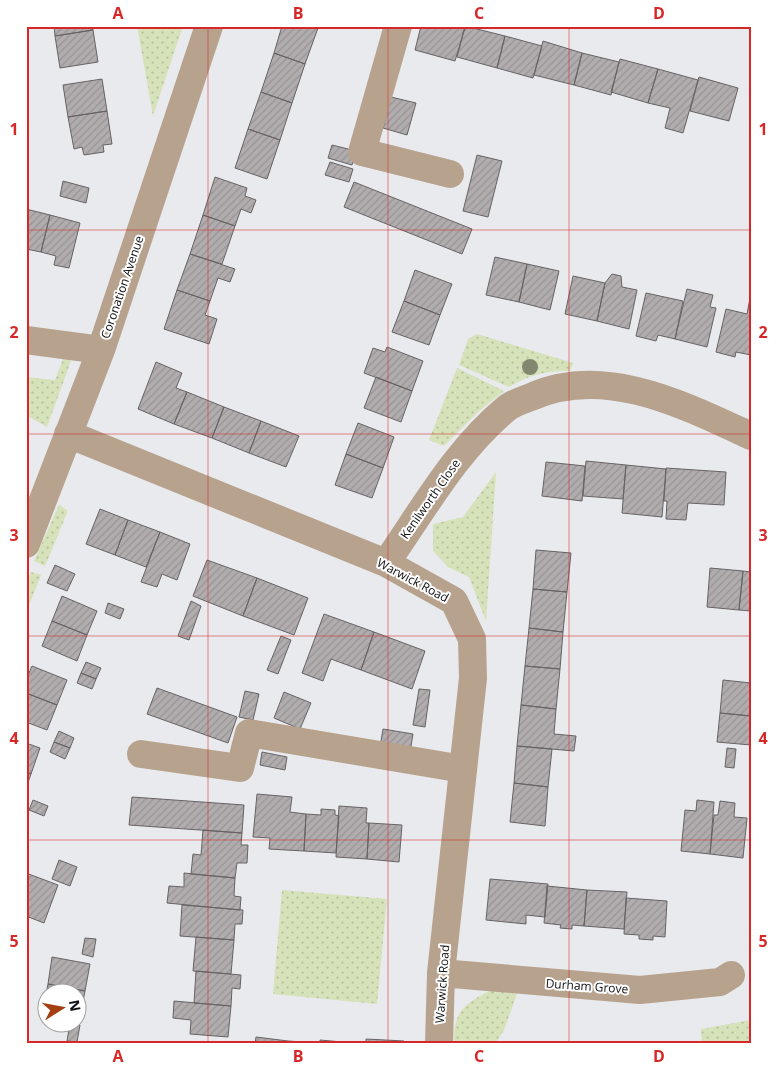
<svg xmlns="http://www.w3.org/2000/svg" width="777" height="1070" viewBox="0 0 777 1070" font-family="'Open Sans',sans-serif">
  <defs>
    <pattern id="grass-dots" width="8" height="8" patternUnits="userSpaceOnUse" patternTransform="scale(1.25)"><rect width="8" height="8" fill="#d6e2b9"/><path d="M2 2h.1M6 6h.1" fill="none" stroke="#b6c19e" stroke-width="1.8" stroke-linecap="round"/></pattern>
    <pattern id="building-hatch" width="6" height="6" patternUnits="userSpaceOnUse" patternTransform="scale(1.25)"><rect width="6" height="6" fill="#b1adae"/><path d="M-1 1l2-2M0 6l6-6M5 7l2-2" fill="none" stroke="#979495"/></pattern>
  </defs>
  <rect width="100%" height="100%" fill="#e9eaee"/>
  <path fill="url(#grass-dots)" d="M137 26H183L153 116Z
    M477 334 573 363 570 371C548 370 528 375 509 387L459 365 468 339Z
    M65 354 71 361 47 427 26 415V377L55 380Z
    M457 368 504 391 478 412 444 446 429 440Z
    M496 472 486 621 469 577 448 567 433 551V524L463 517Z
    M59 505 67 510V513L45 566 34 561Z
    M31 572 41 575 26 613V583Z
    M282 890 387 899 377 1004 273 994Z
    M491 990 517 994 504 1030 495 1044H454C454 1010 463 1005 491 990Z
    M751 1020V1044H702L701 1029Z"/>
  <path fill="url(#building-hatch)" stroke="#676364" d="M54 26H93V30L55 36Z
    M282 26 318 28 305 64 274 53Z
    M421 26 465 28 455 61 415 50Z
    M465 26 505 36 497 68 457 57Z
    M93 30 98 62 60 68 55 36Z
    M505 36 542 46 533 78 497 68Z
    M543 41 582 53 574 85 534 75Z
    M274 53 305 64 292 103 261 92Z
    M582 53 619 62 611 95 574 85Z
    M620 59 658 69 648 103 611 92Z
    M658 69 698 80 683 133 665 128 670 108 648 103Z
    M699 77 738 88 729 121 690 111Z
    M102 79 107 111 68 117 63 85Z
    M261 92 292 103 280 140 248 129Z
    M391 97 416 103 407 135 383 128Z
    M107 111 112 144 103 145 104 152 84 155 82 147 74 149 68 117Z
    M248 129 280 140 267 179 235 168Z
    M332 145 356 151 352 165 328 158Z
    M477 155 502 161 488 217 463 211Z
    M330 162 353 169 349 182 325 175Z
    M215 177 247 188 245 196 256 200 251 213 241 209 235 226 203 215Z
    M63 181 89 188 86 203 60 196Z
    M354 182 472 229 462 254 344 207Z
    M26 209 50 215 41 252 26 249Z
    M50 215 80 223 69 268 54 265 56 256 41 252Z
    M203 215 235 226 222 264 190 254Z
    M190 254 235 269 230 282 218 278 210 301 177 290Z
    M495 257 527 264 519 302 486 295Z
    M527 264 559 271 550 310 519 302Z
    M415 270 452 284 440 315 404 301Z
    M612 274 621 276 622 287 637 290 629 329 597 321 605 283Z
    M573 276 605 283 597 321 565 314Z
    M687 289 713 295 710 307 716 308 707 347 675 339Z
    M177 290 210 301 205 315 217 319 209 344 164 329Z
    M646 293 683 301 675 339 658 335 656 341 636 336Z
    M750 298 751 355 736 352 735 357 716 352 726 309 747 314Z
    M404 301 440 315 429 345 392 332Z
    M387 347 423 361 412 391 364 373 373 348 385 352Z
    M156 362 182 373 176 388 187 392 174 424 138 409Z
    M376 377 412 391 401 422 364 408Z
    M187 392 224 407 212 438 174 424Z
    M224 407 261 421 249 453 212 438Z
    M261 421 299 436 286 467 249 453Z
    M358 423 394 437 383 468 346 454Z
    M346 454 383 468 372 498 335 485Z
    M586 461 626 465 623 499 583 496Z
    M546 462 585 466 582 501 542 496Z
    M626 465 666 469 662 517 622 513Z
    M666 468 726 472 724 505 688 503 686 520 666 519 667 501H664Z
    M100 509 128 520 115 555 86 544Z
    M128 520 160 532 146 567 115 555Z
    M160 532 190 544 177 580 162 574 157 587 141 582Z
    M536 550 571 553 567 592 533 589Z
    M207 560 257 578 243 616 193 596Z
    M55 565 75 574 67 591 47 583Z
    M710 568 743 571 739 610 707 607Z
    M743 571 751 572V611L739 610Z
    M257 578 308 598 294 635 243 616Z
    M533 589 567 592 563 632 529 628Z
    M62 596 97 611 87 635 52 621Z
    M191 601 201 606 189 640 178 636Z
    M108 603 124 609 120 619 105 613Z
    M324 614 374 632 361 670 331 659 323 681 302 673Z
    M52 621 87 635 77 661 42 646Z
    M529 628 563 632 560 669 525 666Z
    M374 632 425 651 412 689 361 670Z
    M281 636 291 640 278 674 267 670Z
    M86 662 101 668 96 679 81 673Z
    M32 666 67 680 57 705 26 693V680Z
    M525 666 560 669 556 709 521 705Z
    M81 673 96 679 92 689 77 683Z
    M723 680 751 683V716L720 713Z
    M157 688 237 717 228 743 147 714Z
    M419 689 430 690 425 727 413 725Z
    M245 691 259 694 253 720 239 717Z
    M284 692 311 703 300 729 274 718Z
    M26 693 57 705 47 730 26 722Z
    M521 705 556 709 554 734 576 736 574 751 517 746Z
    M720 713 751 716V745L717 742Z
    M383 729 413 734 410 752 380 747Z
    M59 731 74 738 70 748 54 742Z
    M54 742 70 748 65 759 50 752Z
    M26 743 40 748 31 774 26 772Z
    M517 746 552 749 548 787 514 783Z
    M727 748 736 749 734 768 725 767Z
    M262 752 287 757 285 770 260 765Z
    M26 772 31 774 26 788Z
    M514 783 548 787 545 826 510 822Z
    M257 794 292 797 290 812 306 814 304 851 269 849 270 838 253 837Z
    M132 797 244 805 242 833 129 825Z
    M33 800 48 806 44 816 29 810Z
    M697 800 714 802 710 854 681 851 685 810 696 811Z
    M720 801 735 803 734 817 747 818 743 858 710 854 714 815H718Z
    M339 806 367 808 366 823H369L367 859 336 857Z
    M321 809 335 810V815L339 816 336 853 304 851 306 814 321 815Z
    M369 823 402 825 399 862 367 859Z
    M203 830 242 833 241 845H248L247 863H237L235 878 191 874 193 854 201 855Z
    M59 860 77 867 70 886 52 879Z
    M26 873 58 885 44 923 26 916Z
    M184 873 235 878 234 896 241 897 240 910 167 903 169 886 184 887Z
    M490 879 548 884 545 917 526 915V924L486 920Z
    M547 886 587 890 584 926 572 925V929L560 928 561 925 544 923Z
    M587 890 627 892 624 929 584 926Z
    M626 898 667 901 665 937 653 936V940L639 939V935L624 934Z
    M182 905 243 910 242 924H235L234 940 180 936Z
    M196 937 234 940 231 974 193 971Z
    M85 938 96 939 93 957 82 954Z
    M52 957 90 964 85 991 48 984Z
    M196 971 241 975 240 989 232 988 231 1006 194 1003Z
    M48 984 85 991 80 1017 78 1016V992H48V1011L43 1010Z
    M174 1001 231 1006 228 1037 190 1034 191 1020 173 1018Z
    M70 1023 80 1025 77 1042 67 1041Z
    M256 1037 288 1041V1044H255Z
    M366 1039 404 1041V1044H354H366Z
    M320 1040 354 1043V1044H320Z
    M288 1041 320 1043V1044H288Z"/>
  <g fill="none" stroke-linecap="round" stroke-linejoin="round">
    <path stroke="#b7a28d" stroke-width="28" d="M398 26 362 152 450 174
      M26 340 101 350
      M68 434 386 563 454 601 472 639 473 678 441 973 439 1044
      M26 544 101 350 209 26
      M386 563C423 510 456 450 507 408 513 403 523 400 531 397 604 364 684 405 751 436
      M141 754 240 768 249 733 463 769
      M441 973 640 990 720 982 731 975"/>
  </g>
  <circle fill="#82886f" cx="530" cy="367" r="8"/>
  <path fill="none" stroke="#d62828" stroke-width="1" stroke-opacity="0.55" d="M208 26V1044M388 26V1044M569 26V1044M26 230H751M26 434H751M26 636H751M26 840H751"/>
  <g text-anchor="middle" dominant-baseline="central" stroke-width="4" stroke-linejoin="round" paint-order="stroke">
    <g font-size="12" fill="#0f0f11" stroke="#fff">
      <text transform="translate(122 287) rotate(-71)">Coronation Avenue</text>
      <text transform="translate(430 499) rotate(-55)">Kenilworth Close</text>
      <text transform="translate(413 580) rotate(28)">Warwick Road</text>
      <text transform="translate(442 984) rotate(-86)">Warwick Road</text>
      <text transform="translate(587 986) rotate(4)">Durham Grove</text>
    </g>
  </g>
  <rect width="777" height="1070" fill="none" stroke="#ffffff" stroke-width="55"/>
  <g transform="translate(62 1008) rotate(79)"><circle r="24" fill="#ffffff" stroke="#9f9fa0"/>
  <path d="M0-4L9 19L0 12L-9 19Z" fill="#a33f11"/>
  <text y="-8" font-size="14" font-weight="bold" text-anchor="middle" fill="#0f0f11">N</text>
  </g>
  <rect x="28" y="28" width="722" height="1014" fill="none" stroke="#d62828" stroke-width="2"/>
  <g font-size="16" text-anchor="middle" font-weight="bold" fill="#d62828">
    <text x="118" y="19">A</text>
    <text x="298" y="19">B</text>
    <text x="479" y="19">C</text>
    <text x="659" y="19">D</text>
    <text x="14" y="135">1</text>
    <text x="763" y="135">1</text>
    <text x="14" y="338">2</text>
    <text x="763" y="338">2</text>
    <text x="14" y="541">3</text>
    <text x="763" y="541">3</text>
    <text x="14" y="744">4</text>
    <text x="763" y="744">4</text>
    <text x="14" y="947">5</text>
    <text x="763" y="947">5</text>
    <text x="118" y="1062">A</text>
    <text x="298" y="1062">B</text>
    <text x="479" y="1062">C</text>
    <text x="659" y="1062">D</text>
  </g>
</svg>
